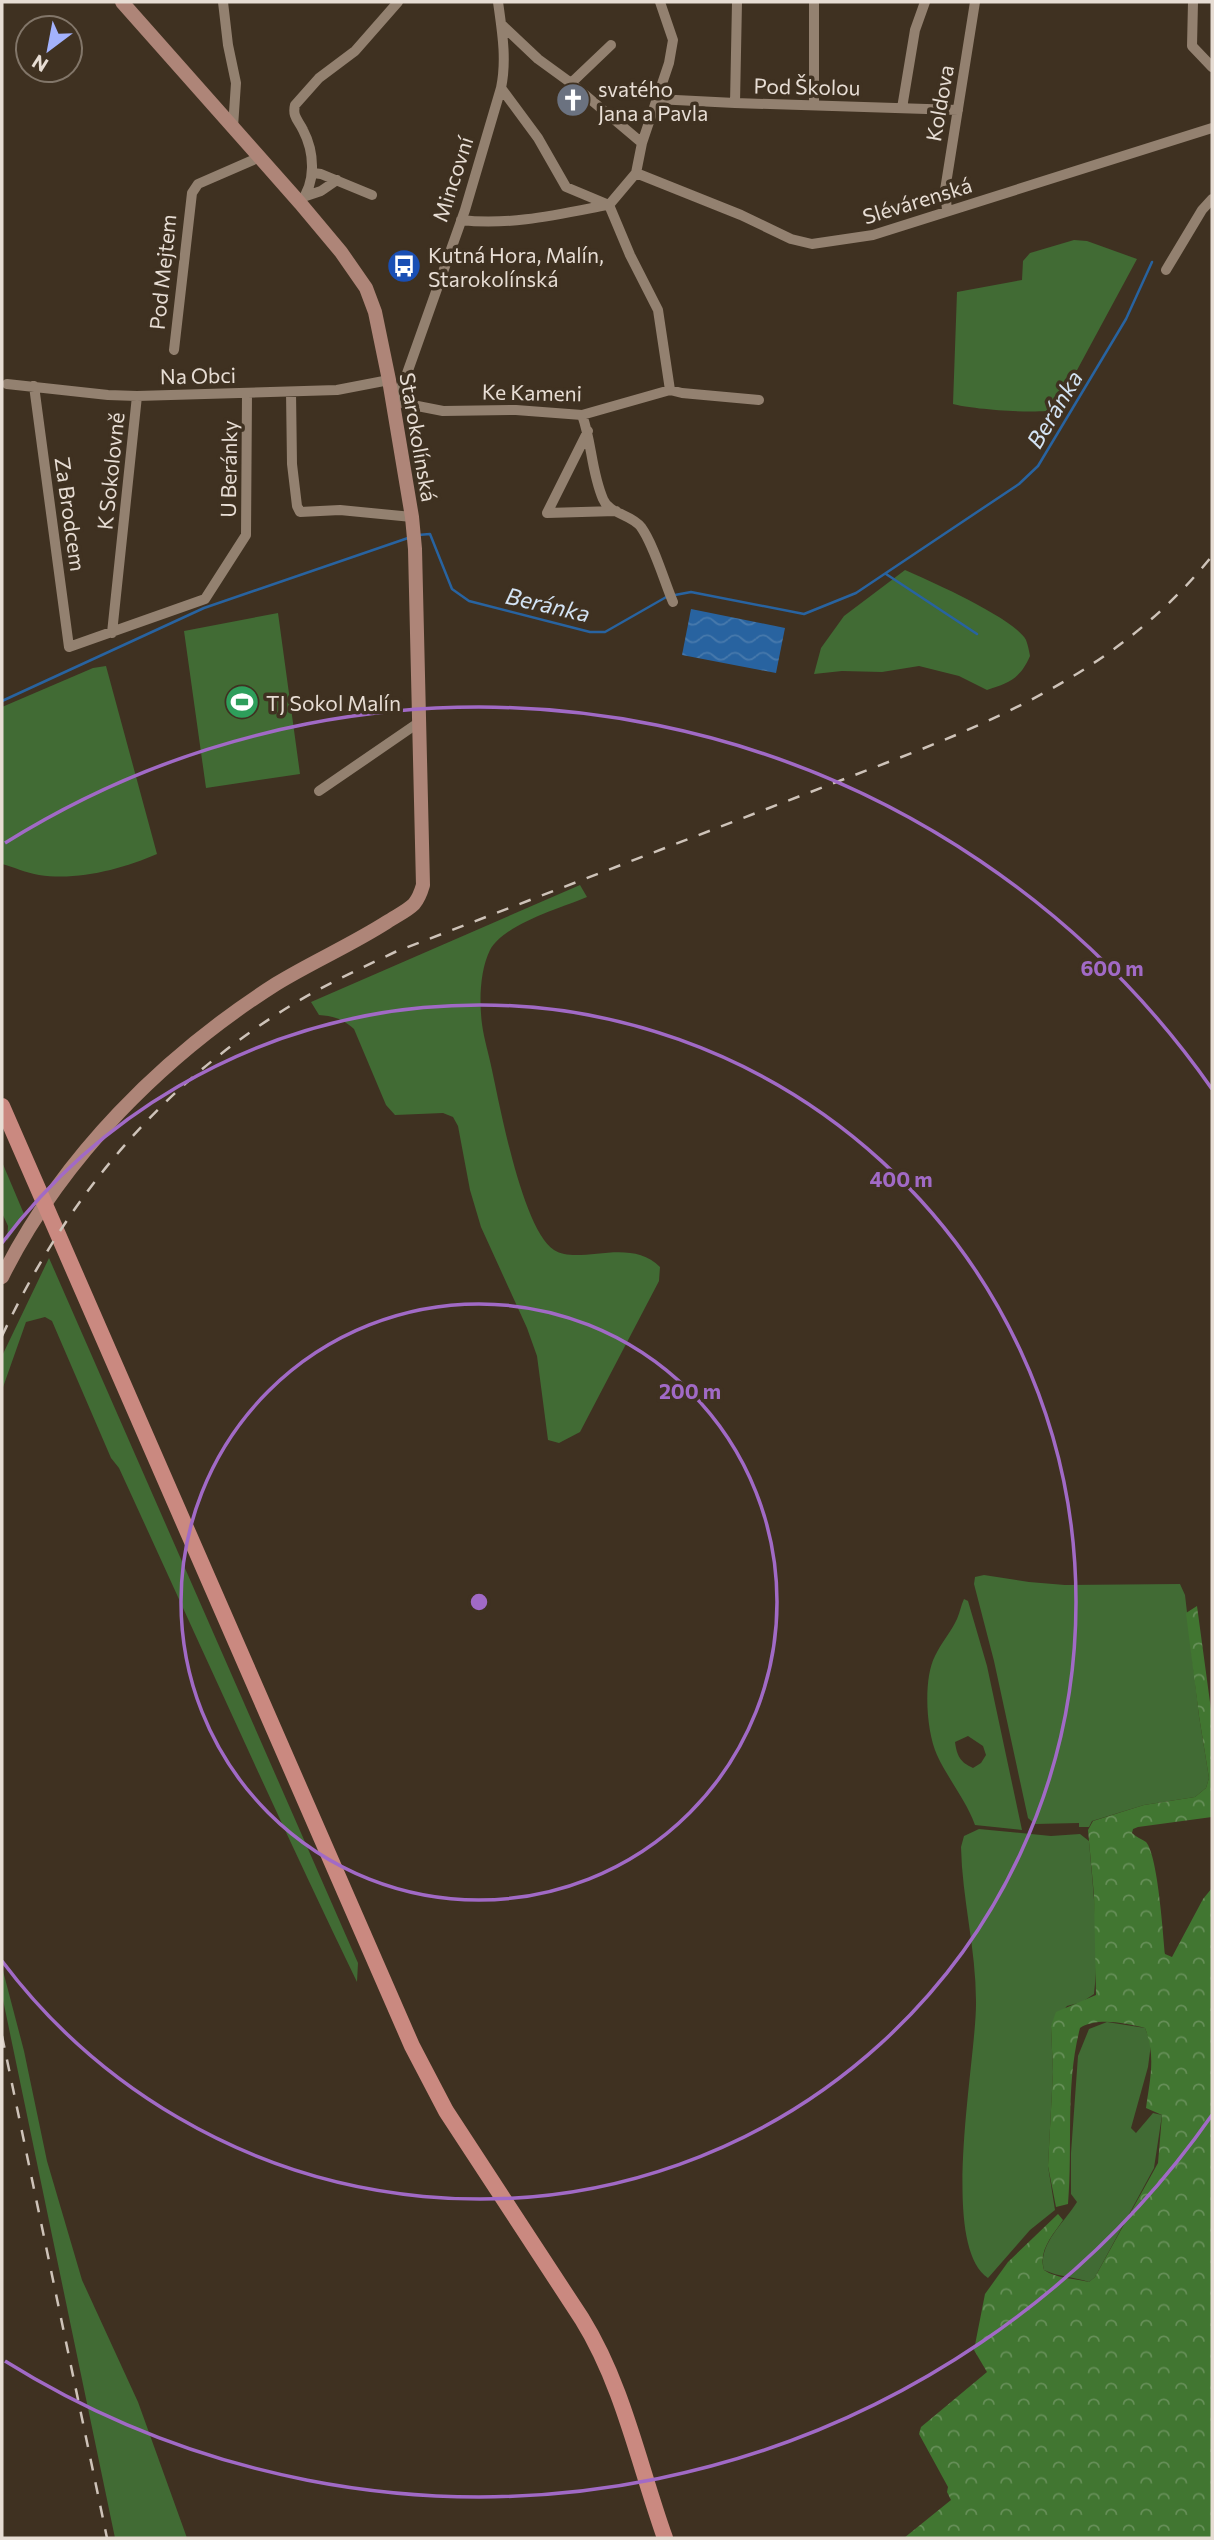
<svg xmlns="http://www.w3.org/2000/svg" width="1214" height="2540" viewBox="0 0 1214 2540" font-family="Commissioner,sans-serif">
  <defs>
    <pattern id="forest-crowns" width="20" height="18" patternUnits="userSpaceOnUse" patternTransform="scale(1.75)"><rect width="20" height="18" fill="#417631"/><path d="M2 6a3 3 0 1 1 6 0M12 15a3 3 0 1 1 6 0" fill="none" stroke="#668f58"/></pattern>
    <pattern id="water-waves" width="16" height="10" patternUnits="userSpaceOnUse" patternTransform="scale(1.75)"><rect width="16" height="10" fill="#2863a0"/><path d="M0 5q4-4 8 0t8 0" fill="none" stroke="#4779ac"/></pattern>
  </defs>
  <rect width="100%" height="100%" fill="#3f3121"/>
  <path fill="#416b34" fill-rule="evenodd" d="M1074 240 1087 241 1137 259 1056 409C1043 415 969 409 953 404L957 292 1022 280 1023 261 1030 253Z
    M905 570C930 581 1014 618 1026 640 1028 645 1029 651 1030 656 1020 679 1009 683 987 690L959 676 919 666 882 672 842 671 814 674 821 648 844 616Z
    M278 613 300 774 206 788 184 631Z
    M106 666 157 854C122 869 78 881 39 875 26 873 14 867 2 864V707L93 668Z
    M580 885 587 897C561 908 504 924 490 950 480 970 479 1001 482 1024 484 1039 489 1055 492 1070 500 1107 523 1230 554 1250 579 1266 630 1236 660 1267L659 1281 580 1432 559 1443 548 1440 537 1356 527 1328 481 1227 470 1190 458 1126 453 1117 443 1113 395 1115 386 1105 354 1029C343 1019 334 1016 319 1015L311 1002Z
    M2 1162 24 1214 7 1241 8 1226 2 1213Z
    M49 1258 358 1963 357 1982C275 1812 198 1640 119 1468L111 1458 52 1321 45 1317 26 1322 2 1390V1356Z
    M984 1575 1029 1582 1065 1585 1180 1584 1185 1595 1199 1716 1209 1778 1206 1788 1195 1797 1144 1805 1092 1821 1089 1827H1079V1823L1035 1824 1028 1818 994 1661 974 1584 975 1577Z
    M964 1599 968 1601 987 1666 1022 1830 975 1825C966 1800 948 1779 937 1755 926 1731 923 1679 935 1656 941 1643 951 1632 957 1619 960 1612 961 1605 964 1599ZM968 1736 983 1746 986 1755 981 1763 973 1768C960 1762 957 1756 955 1742Z
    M979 1829 1051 1836 1080 1834 1089 1841C1093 1891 1100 1944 1094 1994L1082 2002 1067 2006 1051 2026 1053 2072 1048 2166 1055 2210 1030 2230 988 2278C938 2244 977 2057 976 2001 976 1949 962 1898 961 1847L964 1836Z
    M2 1967 24 2051 47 2161 82 2280 138 2402 187 2538H115L2 1995Z
    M1107 2022 1145 2028 1151 2044 1148 2067 1131 2128 1136 2133 1153 2113 1162 2115 1154 2168 1095 2277 1089 2282C1074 2277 1059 2277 1044 2270 1037 2245 1065 2222 1077 2202L1071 2194V2153L1078 2056 1089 2029Z"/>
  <path fill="url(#forest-crowns)" d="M1197 1606 1212 1717V1817L1138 1827 1133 1829 1132 1833C1136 1837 1142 1839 1146 1842 1158 1856 1163 1934 1165 1954L1172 1957 1203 1899 1212 1888V2538H904L951 2500 947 2492 948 2487 919 2434 921 2427 987 2372 974 2350 985 2294 1008 2262 1058 2214 1063 2220C1052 2236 1038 2251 1044 2270 1057 2279 1074 2278 1089 2282L1095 2277 1158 2163 1162 2115 1146 2108C1150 2079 1156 2056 1145 2028 1125 2023 1097 2017 1080 2028 1065 2086 1073 2145 1068 2204L1056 2207 1048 2166 1053 2072 1051 2026 1056 2012 1096 1995 1094 1895 1088 1830 1093 1821 1144 1805 1195 1797 1206 1788 1209 1778 1199 1716 1186 1613Z"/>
  <path fill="url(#water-waves)" d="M691 609 785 628 776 673 682 655Z"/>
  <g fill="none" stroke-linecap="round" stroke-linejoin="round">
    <path stroke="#2863a0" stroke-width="2.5" d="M418 535 430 534 452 589 469 601 590 632H605L668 596
      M886 574 977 634
      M675 595 691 592 804 614 856 593 1019 484 1038 466 1126 319 1152 262
      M2 701 204 608 408 538"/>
    <path stroke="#938170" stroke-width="10" d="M223 2 228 45 236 83 233 127
      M498 2C502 31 507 59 501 88L465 210 405 379 392 401 443 411 516 410 582 415 670 390 658 310 630 255 609 205
      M1193 2 1192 46 1212 67
      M501 24 538 59 571 83 642 143
      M571 83 611 45
      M501 88 538 138 566 187 609 205
      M656 99 735 103 958 110
      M735 103 737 2
      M814 105V2
      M902 108 915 30 925 2
      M313 173 321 174 372 195
      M636 173 741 215 791 239 812 244 873 235 1212 128
      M306 196 321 191 337 180
      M300 203C316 183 315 153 303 130 299 121 292 117 295 105L319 78 355 51 398 2
      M609 205 636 173 642 143 669 63 673 40 660 2
      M947 210 945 190 975 2
      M461 220C510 226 560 214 607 205
      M1166 270 1202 210 1212 199
      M174 350 192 193 198 184 260 157
      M7 384 108 395 137 396 337 390 389 380
      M34 386 69 647 205 599 246 535 247 394
      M670 390 682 393 759 400
      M291 392 292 464 297 506 300 512 340 510 412 517
      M582 415C592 442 591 471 603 499 609 514 631 514 641 527 654 545 664 581 673 602
      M547 513 588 431
      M547 513 616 511
      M112 633 137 396
      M319 791 418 723"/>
    <path stroke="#ae8578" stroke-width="14" d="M2 1277C62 1157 163 1056 276 984 312 962 351 945 387 922 396 916 407 911 414 904 419 898 421 892 423 885L415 549 412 517 389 380 375 312 366 288 341 252 300 203 122 2"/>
    <path stroke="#ca8980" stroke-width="16" d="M2 1106 412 2046 446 2111 582 2319C623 2385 639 2465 665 2538"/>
    <path stroke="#cec3b9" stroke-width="2.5" stroke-dasharray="12 12" stroke-linecap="butt" d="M2 1336C65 1201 156 1090 282 1011 318 988 357 970 395 952L917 751C1032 705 1132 655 1212 556
      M2 2036 107 2538"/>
  </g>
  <g fill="none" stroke="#a16ac6" stroke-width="3.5">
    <circle cx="479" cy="1602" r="298"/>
    <path d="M2 1243A597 597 0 1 1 2 1961"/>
    <path d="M1212 2115A895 895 0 0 1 5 2361M5 843A895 895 0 0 1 1212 1089"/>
  </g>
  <defs>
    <g id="church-disc" transform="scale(1.75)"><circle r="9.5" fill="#6b7280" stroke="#3f3121"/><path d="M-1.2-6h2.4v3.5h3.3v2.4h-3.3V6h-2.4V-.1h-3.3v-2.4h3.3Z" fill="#fff"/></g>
    <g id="bus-disc" transform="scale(1.75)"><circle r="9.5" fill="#1a4fb4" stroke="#3f3121"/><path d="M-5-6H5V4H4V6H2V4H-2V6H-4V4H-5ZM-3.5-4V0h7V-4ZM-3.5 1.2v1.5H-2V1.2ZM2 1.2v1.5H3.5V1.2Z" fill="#fff"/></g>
    <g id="stadium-disc" transform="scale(1.75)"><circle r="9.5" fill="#2e9e5b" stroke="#3f3121"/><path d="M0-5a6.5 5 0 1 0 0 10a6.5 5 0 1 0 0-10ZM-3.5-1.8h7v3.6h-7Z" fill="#fff"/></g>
  </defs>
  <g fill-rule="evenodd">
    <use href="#church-disc" x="573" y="100"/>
    <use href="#bus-disc" x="404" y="266"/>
    <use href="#stadium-disc" x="242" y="702"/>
  </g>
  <g text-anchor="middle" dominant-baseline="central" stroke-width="7" stroke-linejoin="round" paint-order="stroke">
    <g font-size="21" fill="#e7ddd4" stroke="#3f3121">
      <text transform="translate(807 86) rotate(1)">Pod Školou</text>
      <text transform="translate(939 103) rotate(-80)">Koldova</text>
      <text transform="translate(452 179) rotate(-72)">Mincovní</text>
      <text transform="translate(917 200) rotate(-17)">Slévárenská</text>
      <text transform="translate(162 272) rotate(-84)">Pod Mejtem</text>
      <text transform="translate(198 375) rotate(-1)">Na Obci</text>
      <text transform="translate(532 392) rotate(1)">Ke Kameni</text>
      <text transform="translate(419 437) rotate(80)">Starokolínská</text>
      <text transform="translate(228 469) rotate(-89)">U Beránky</text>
      <text transform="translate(110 471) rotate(-84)">K Sokolovně</text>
      <text transform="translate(71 514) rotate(82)">Za Brodcem</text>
    </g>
    <g font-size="21" fill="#e7ddd4" stroke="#3f3121" text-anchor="start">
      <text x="598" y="88">svatého<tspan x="598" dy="24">Jana a Pavla</tspan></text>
      <text x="428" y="254">Kutná Hora, Malín,<tspan x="428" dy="24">Starokolínská</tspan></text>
      <text x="266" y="702">TJ Sokol Malín</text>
    </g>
    <g font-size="23" font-style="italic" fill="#d3e3f4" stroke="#3f3121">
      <text transform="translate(1054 409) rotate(-59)">Beránka</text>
      <text transform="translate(548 604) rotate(13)">Beránka</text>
    </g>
  </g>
  <circle cx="479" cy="1602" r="10" fill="#a16ac6" stroke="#3f3121" stroke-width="3.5"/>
  <g font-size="21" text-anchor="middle" font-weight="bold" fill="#a16ac6" stroke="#3f3121" stroke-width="7" stroke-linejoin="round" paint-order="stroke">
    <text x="1112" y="976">600 m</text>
    <text x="901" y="1187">400 m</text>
    <text x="690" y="1399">200 m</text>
  </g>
  <rect width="1214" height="2540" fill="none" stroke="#e7ddd4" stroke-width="7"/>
  <g transform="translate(49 49) rotate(212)"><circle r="33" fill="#3f3121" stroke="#827669" stroke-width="2"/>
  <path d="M0-5L12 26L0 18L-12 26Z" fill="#a3b2fd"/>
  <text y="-10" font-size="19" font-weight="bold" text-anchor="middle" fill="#e7ddd4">N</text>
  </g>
</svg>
